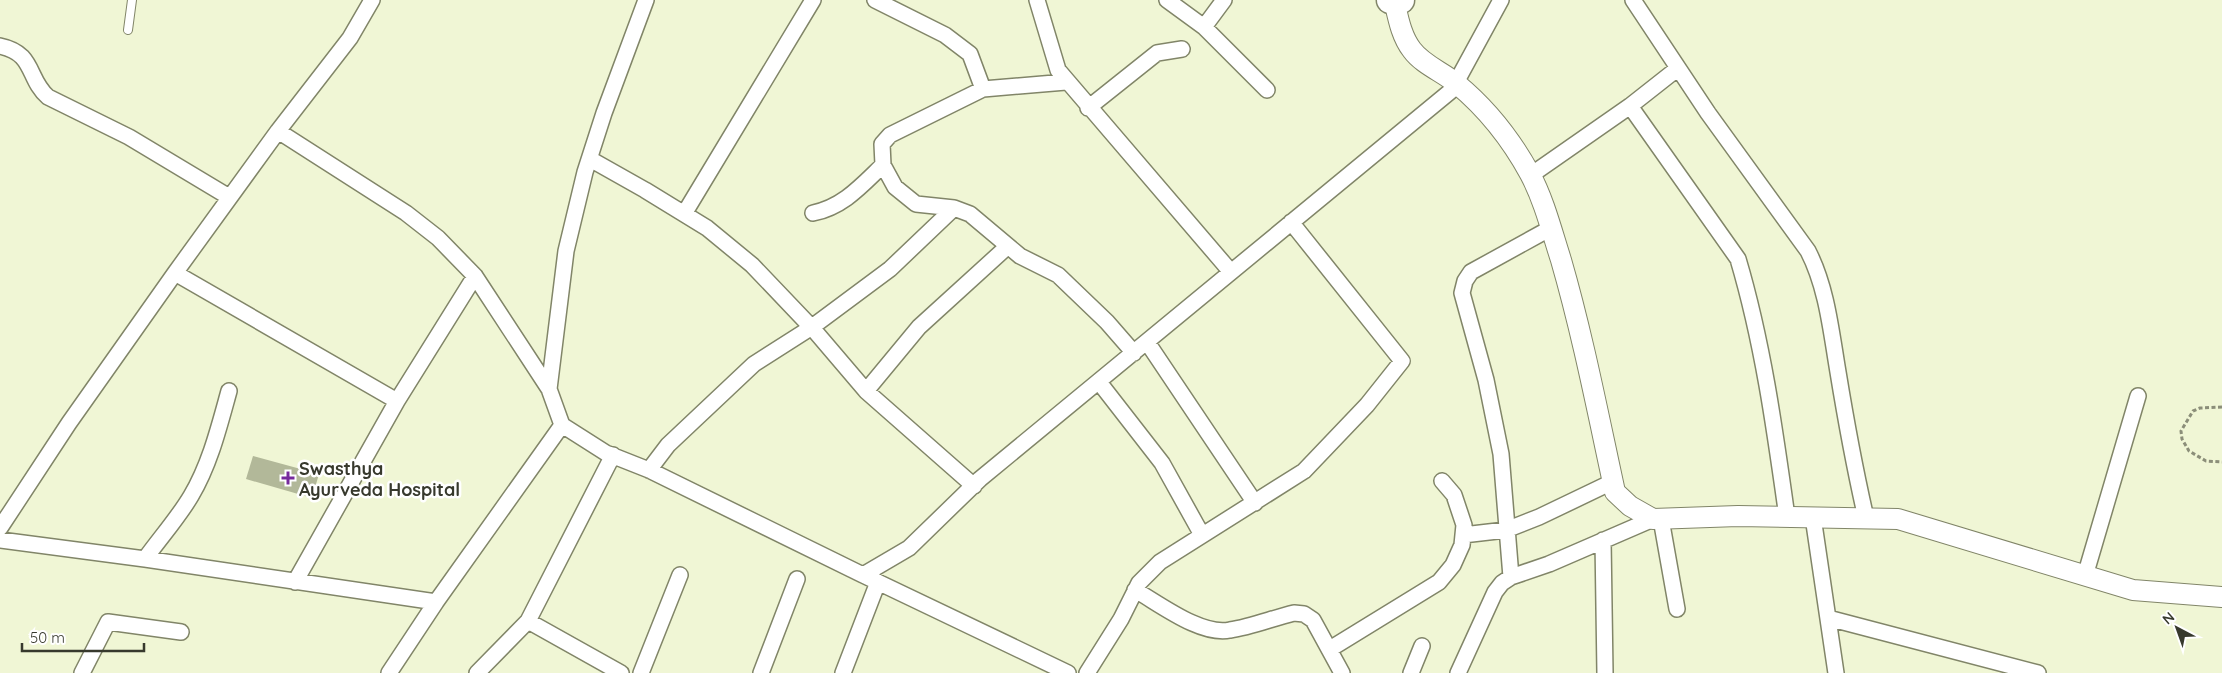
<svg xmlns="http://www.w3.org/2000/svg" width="2222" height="673" viewBox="0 0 2222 673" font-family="Quicksand,sans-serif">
  <rect width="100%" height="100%" fill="#f0f6d5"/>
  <path fill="#b2b899" d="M253 456 319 474 312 498 246 479Z"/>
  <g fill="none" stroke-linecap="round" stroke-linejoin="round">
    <g stroke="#818568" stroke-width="10">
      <path id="lane" d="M128 30 132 0"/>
    </g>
    <g stroke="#818568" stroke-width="18">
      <path id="street" d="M875 0 945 35 970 54 983 89
        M1037 0 1058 70 1231 272
        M1167 0 1204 27 1267 90
        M1633 0 1708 113 1808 251C1827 288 1831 331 1838 372 1846 421 1855 470 1866 518
        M1204 27 1224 0
        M0 46C35 53 27 79 48 97L129 137 229 197
        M1066 82 983 89 890 135 882 144 883 165 895 187 916 204 954 208 970 214 1020 256 1058 275 1107 322 1134 353
        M1630 106 1738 259C1763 343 1775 431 1787 517
        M1088 108 1157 53 1182 49
        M278 131 406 213 438 238 475 276 549 389 562 425 606 453 649 470 863 575 909 548 980 479 1452 90 1501 0
        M590 159 645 190 707 228 752 265 814 330 866 391 974 486
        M1531 175 1630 106 1677 69
        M813 213C843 207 861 186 883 165
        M684 214 813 0
        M175 273 397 401
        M1147 342 1255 503
        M1099 382 1162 463 1202 535
        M549 389 566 251 585 172 604 113 646 0
        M866 391 919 327 1008 246
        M649 470 668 445 754 364 812 327 890 269 954 208
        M1813 517 1836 673
        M1661 519 1677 609
        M0 528 69 423 175 273 278 131 350 38 372 0
        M1463 535 1506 530 1539 517 1612 482
        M0 540 145 559 436 602
        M1603 540 1605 673
        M145 559C160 538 178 518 191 496 210 464 219 427 229 391
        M863 575 1068 673
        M2085 576 2138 396
        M1511 577 1501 454 1486 380 1462 293 1465 281 1471 272 1551 228
        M295 582 397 401 475 276
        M1135 590C1160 604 1201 636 1230 630 1251 627 1273 618 1294 613L1304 614 1313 620 1342 673
        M1828 618 2038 673
        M528 621 621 673
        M1330 649 1439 582 1453 565 1462 545 1464 525 1454 495 1442 481
        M82 673 108 622 181 632
        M389 673 436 602 562 425
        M477 673 528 621 613 455
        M641 673 680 575
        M761 673 797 579
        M843 673 878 582
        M1087 673 1121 619 1139 583 1160 562 1304 471 1367 405 1402 361 1291 222
        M1411 673 1422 646
        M1458 673 1495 592 1502 583 1511 577 1549 564 1653 519"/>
    </g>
    <g stroke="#818568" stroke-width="22">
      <path id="secondary" d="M1394 0C1398 17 1401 36 1412 50 1423 65 1443 72 1457 84 1486 108 1512 141 1530 174 1544 200 1552 232 1561 260 1583 336 1598 414 1615 492L1630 506 1653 519 1738 516 1898 519 2133 590 2222 597"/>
    </g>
    <g stroke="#818568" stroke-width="29">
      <path id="highway" d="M1390 0H1401"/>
    </g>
    <path stroke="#8b8e79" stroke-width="3" stroke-dasharray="4 2.5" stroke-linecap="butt" d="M2222 407 2200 408 2193 411 2181 431 2182 439 2189 451 2206 461 2222 462"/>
    <use href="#lane" stroke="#fff" stroke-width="8"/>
    <use href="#street" stroke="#fff" stroke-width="15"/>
    <use href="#secondary" stroke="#fff" stroke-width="20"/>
    <use href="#highway" stroke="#fff" stroke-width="26"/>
  </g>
  <path fill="#762a9c" stroke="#fff" stroke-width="2" d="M285.5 470.5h5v5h5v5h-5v5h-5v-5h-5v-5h5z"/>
  <g text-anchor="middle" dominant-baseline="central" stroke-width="5" stroke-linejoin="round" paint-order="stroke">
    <g font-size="18" font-weight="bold" fill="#37392d" stroke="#fff" text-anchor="start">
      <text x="299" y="468">Swasthya<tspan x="299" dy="21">Ayurveda Hospital</tspan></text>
    </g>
  </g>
  <g transform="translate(2177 628) rotate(319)" stroke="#ffffff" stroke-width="4" paint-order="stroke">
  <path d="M0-4L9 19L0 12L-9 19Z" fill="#37392d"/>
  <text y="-8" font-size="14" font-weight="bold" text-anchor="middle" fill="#37392d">N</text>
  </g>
  <path d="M22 643v8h122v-8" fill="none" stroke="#37392d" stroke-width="2.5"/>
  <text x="30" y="643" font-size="15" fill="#37392d" stroke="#ffffff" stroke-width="4" paint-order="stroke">50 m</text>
</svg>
